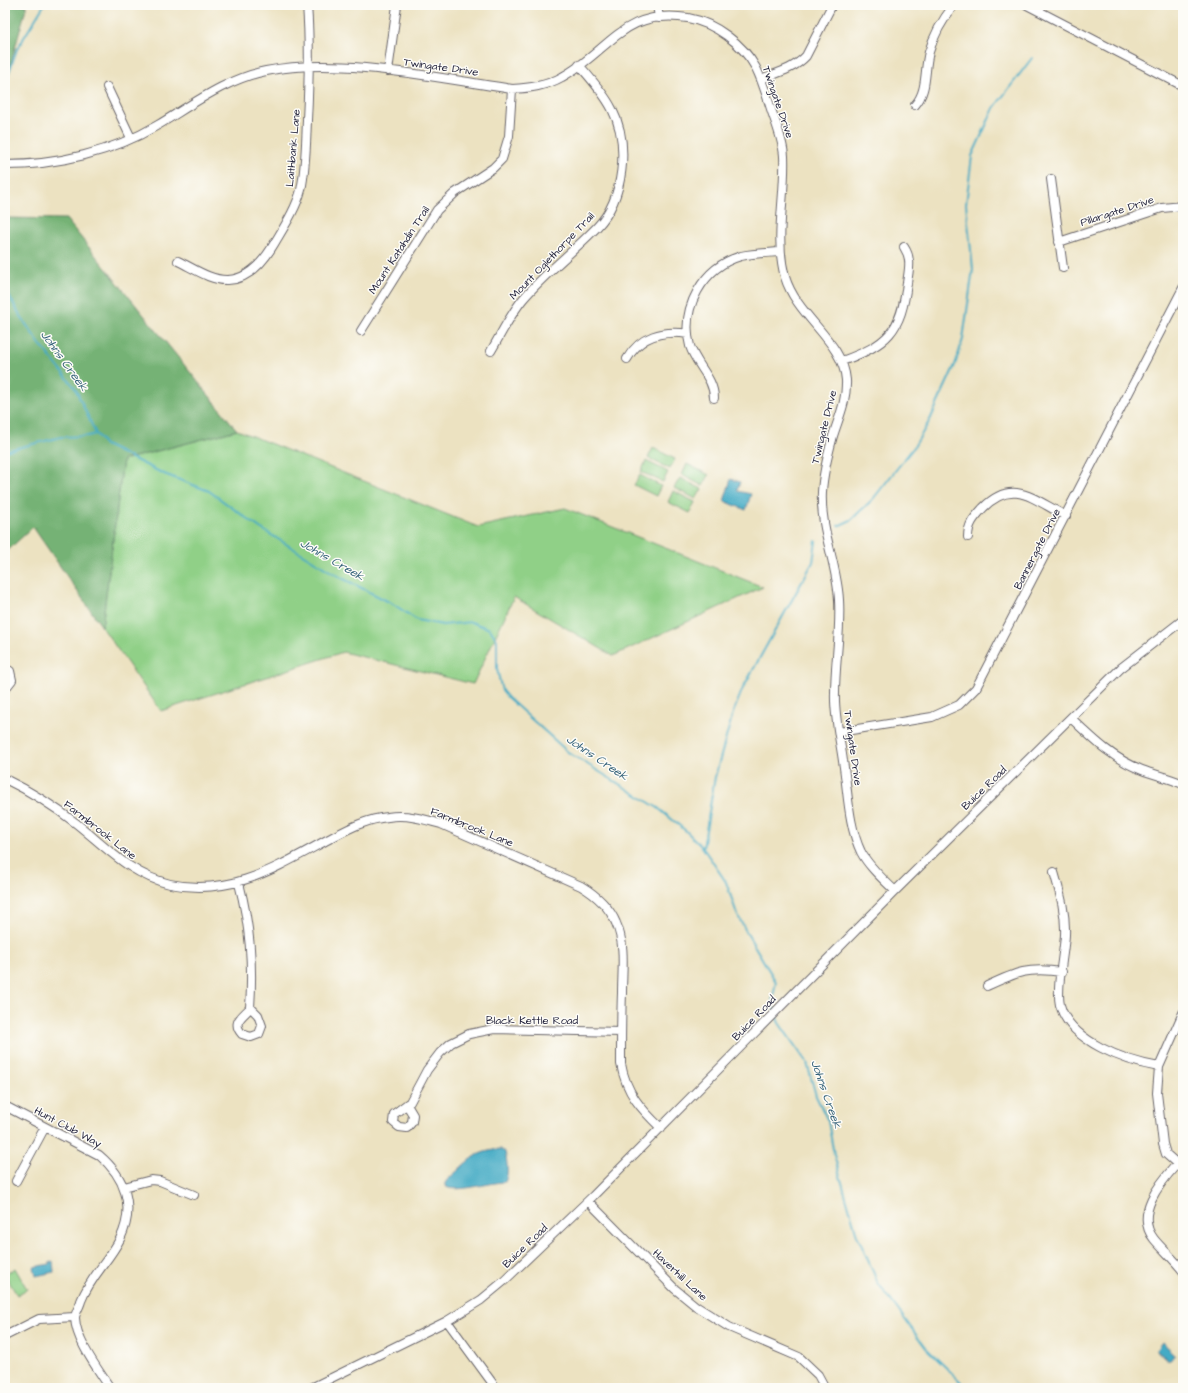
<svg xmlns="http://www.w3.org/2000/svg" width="1188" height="1393" viewBox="0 0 1188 1393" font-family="'Architects Daughter',sans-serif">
  <rect width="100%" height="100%" fill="#fdfcf7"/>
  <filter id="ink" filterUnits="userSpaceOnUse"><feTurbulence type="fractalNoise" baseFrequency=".025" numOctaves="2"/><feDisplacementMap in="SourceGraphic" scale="8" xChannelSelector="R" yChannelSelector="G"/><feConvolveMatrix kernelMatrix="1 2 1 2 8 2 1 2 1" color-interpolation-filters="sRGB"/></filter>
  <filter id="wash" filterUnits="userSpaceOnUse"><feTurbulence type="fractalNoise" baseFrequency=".012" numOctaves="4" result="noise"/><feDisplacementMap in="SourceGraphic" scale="16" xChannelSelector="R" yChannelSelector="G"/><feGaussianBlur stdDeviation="0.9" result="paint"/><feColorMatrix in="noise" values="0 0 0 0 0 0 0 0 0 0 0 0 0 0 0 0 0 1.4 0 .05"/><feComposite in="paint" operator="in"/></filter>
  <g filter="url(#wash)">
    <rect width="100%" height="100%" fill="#ece2c1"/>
    <path fill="#90d087" stroke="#597961" d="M237 430 478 527 565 508 763 587 613 656 514 597 473 684 343 652 161 711 102 627 123 460Z
      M653 448 675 459 670 469 648 458Z
      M646 461 668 472 663 482 641 472Z
      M687 464 709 475 703 486 682 475Z
      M640 475 661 486 656 496 634 485Z
      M680 478 702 489 696 499 674 488Z
      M673 491 695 502 690 513 668 502Z
      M15 1268 27 1289 17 1295 5 1275Z"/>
    <path fill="#74b274" stroke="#4b6a58" d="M5 5H27L7 77H5Z
      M5 218 66 219 237 430 123 460 102 627 33 527 5 553Z"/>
    <path fill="#45abc5" stroke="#346680" d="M731 479 740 482 737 491 751 494 746 510 724 501Z
      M500 1149 505 1152C507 1161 509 1174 505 1182 491 1182 454 1194 445 1186V1183C448 1178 452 1176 456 1172 472 1157 477 1152 500 1149Z
      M53 1261 54 1272 36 1276 34 1267 50 1264V1262Z
      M1162 1342 1175 1354 1169 1361 1156 1350Z"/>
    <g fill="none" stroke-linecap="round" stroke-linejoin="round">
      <path stroke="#45abc5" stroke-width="2" d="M5 84 17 49 44 5
        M5 288 21 317 39 343 75 388 96 434 105 445 164 474 209 491 260 528 338 576 393 604 417 620 443 625 471 622 490 629 497 640V669L502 691 508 698 569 753 658 808 686 831 703 848 726 882 737 914 748 935 776 982 772 1002 774 1010
        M5 451 61 437 88 436 96 434
        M838 526 851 520 873 499 914 447 930 420 955 365 963 339 973 269 966 204 972 156 994 108 1032 58
        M703 848 715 777 733 713 743 688 813 562 816 541
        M776 1016 779 1023 807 1063 816 1096 828 1121 834 1155 857 1235 878 1283 926 1348 967 1388"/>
    </g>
  </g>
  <g filter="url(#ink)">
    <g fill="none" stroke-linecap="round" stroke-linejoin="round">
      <g stroke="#69656a" stroke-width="10">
        <path id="minor" d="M657 5 659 18
          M1027 5 1183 86
          M388 71 397 5
          M761 79C777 73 794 69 806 56L832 5
          M107 87 131 138
          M915 105C928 91 924 70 929 52 934 34 943 19 954 5
          M5 165C57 165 113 152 158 125 193 104 226 79 266 71 339 56 437 78 512 89 530 88 546 86 562 77 608 53 623 7 688 18 715 23 743 44 756 68 763 82 767 97 772 112 777 126 783 141 784 156 786 196 774 237 785 277 797 317 843 341 846 380 847 400 839 417 833 436 828 454 823 473 822 492 820 530 837 563 839 600 841 631 835 662 835 693 834 715 840 739 843 761 848 790 848 825 861 852 869 867 883 879 895 891
          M1051 179 1063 268
          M1059 242 1162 208 1183 206
          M178 261C193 268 211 281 228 280 249 279 264 261 274 244 284 227 296 209 301 190 306 167 306 143 307 120 309 82 310 44 307 5
          M361 331 437 210 455 193 493 168 502 159 509 136 512 89
          M491 351C501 334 510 315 523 299 545 273 573 252 597 227 624 199 630 144 612 109 604 93 591 79 579 65
          M627 359C640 336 663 330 688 334
          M842 361C888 344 901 332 907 283 909 269 912 259 904 247
          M714 398C714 378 696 365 690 346 680 308 703 267 741 256 753 253 767 253 780 252
          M968 537C968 524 974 518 983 508 1013 477 1034 500 1066 516
          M5 668 10 671 12 680 5 689
          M1071 718C1093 739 1113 759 1142 770 1155 775 1170 778 1183 784
          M839 732 932 717 959 705 976 688 1183 288
          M5 779C30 791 55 807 77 824 107 848 131 875 170 884 232 897 277 867 329 839 348 829 366 819 388 817 406 814 424 819 441 824L581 886C596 895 609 906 616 923 626 945 622 970 622 993 621 1017 621 1041 621 1064 626 1093 641 1109 661 1128
          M1054 872C1060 893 1066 913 1065 935 1064 954 1056 988 1060 1005 1070 1042 1126 1061 1159 1067
          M239 883C250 926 253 963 250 1008 243 1016 231 1022 242 1034L251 1037 259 1034 262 1026 258 1015 250 1007
          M987 986C1017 972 1028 967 1062 972
          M1183 1013 1159 1067 1157 1093 1163 1144 1166 1154 1183 1169
          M407 1105 413 1115 412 1122 407 1128 399 1127 393 1122 394 1114 410 1102 427 1070 440 1053 451 1043 469 1034 494 1029 621 1032
          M5 1106 99 1155C125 1177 136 1206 120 1239 109 1261 90 1277 81 1301 80 1306 75 1313 75 1318 76 1341 98 1369 110 1388
          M1176 1165C1160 1183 1134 1214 1154 1239 1163 1250 1174 1259 1183 1271
          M16 1181 45 1127
          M124 1187 151 1180 160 1181 194 1195
          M588 1201 675 1289 697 1307 729 1327 799 1357 818 1375 825 1388
          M447 1321 496 1388
          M5 1336 39 1319 75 1317
          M311 1388 447 1321 481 1300 504 1281 593 1196 895 891 1121 668 1183 620"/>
      </g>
      <use href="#minor" stroke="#fff" stroke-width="8"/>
    </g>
  </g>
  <g text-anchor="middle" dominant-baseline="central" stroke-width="3" stroke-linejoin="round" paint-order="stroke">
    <g font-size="11" fill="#22223b" stroke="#fdfcf7">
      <text transform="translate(441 67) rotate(8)">Twingate Drive</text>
      <text transform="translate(778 102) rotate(71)">Twingate Drive</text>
      <text transform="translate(293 148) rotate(-85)">Laithbank Lane</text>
      <text transform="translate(1117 211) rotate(-18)">Pillargate Drive</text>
      <text transform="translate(399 250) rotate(-57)">Mount Katahdin Trail</text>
      <text transform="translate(552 256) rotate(-46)">Mount Oglethorpe Trail</text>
      <text transform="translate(824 427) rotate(-76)">Twingate Drive</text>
      <text transform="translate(1037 549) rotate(-63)">Bannergate Drive</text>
      <text transform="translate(853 748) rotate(82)">Twingate Drive</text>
      <text transform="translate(984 788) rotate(-44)">Buice Road</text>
      <text transform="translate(472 827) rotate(22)">Farmbrook Lane</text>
      <text transform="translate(100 830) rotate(38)">Farmbrook Lane</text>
      <text transform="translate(754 1018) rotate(-46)">Buice Road</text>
      <text x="532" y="1020">Black Kettle Road</text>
      <text transform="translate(68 1127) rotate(28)">Hunt Club Way</text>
      <text transform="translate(525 1246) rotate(-44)">Buice Road</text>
      <text transform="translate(680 1275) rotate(43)">Haverhill Lane</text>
    </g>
    <g font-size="12" font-style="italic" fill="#326079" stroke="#fdfcf7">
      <text transform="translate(64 361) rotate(54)">Johns Creek</text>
      <text transform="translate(332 560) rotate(30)">Johns Creek</text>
      <text transform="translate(597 758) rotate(34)">Johns Creek</text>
      <text transform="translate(826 1094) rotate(71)">Johns Creek</text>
    </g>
  </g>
  <rect width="1188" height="1393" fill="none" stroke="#fdfcf7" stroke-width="20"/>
</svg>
